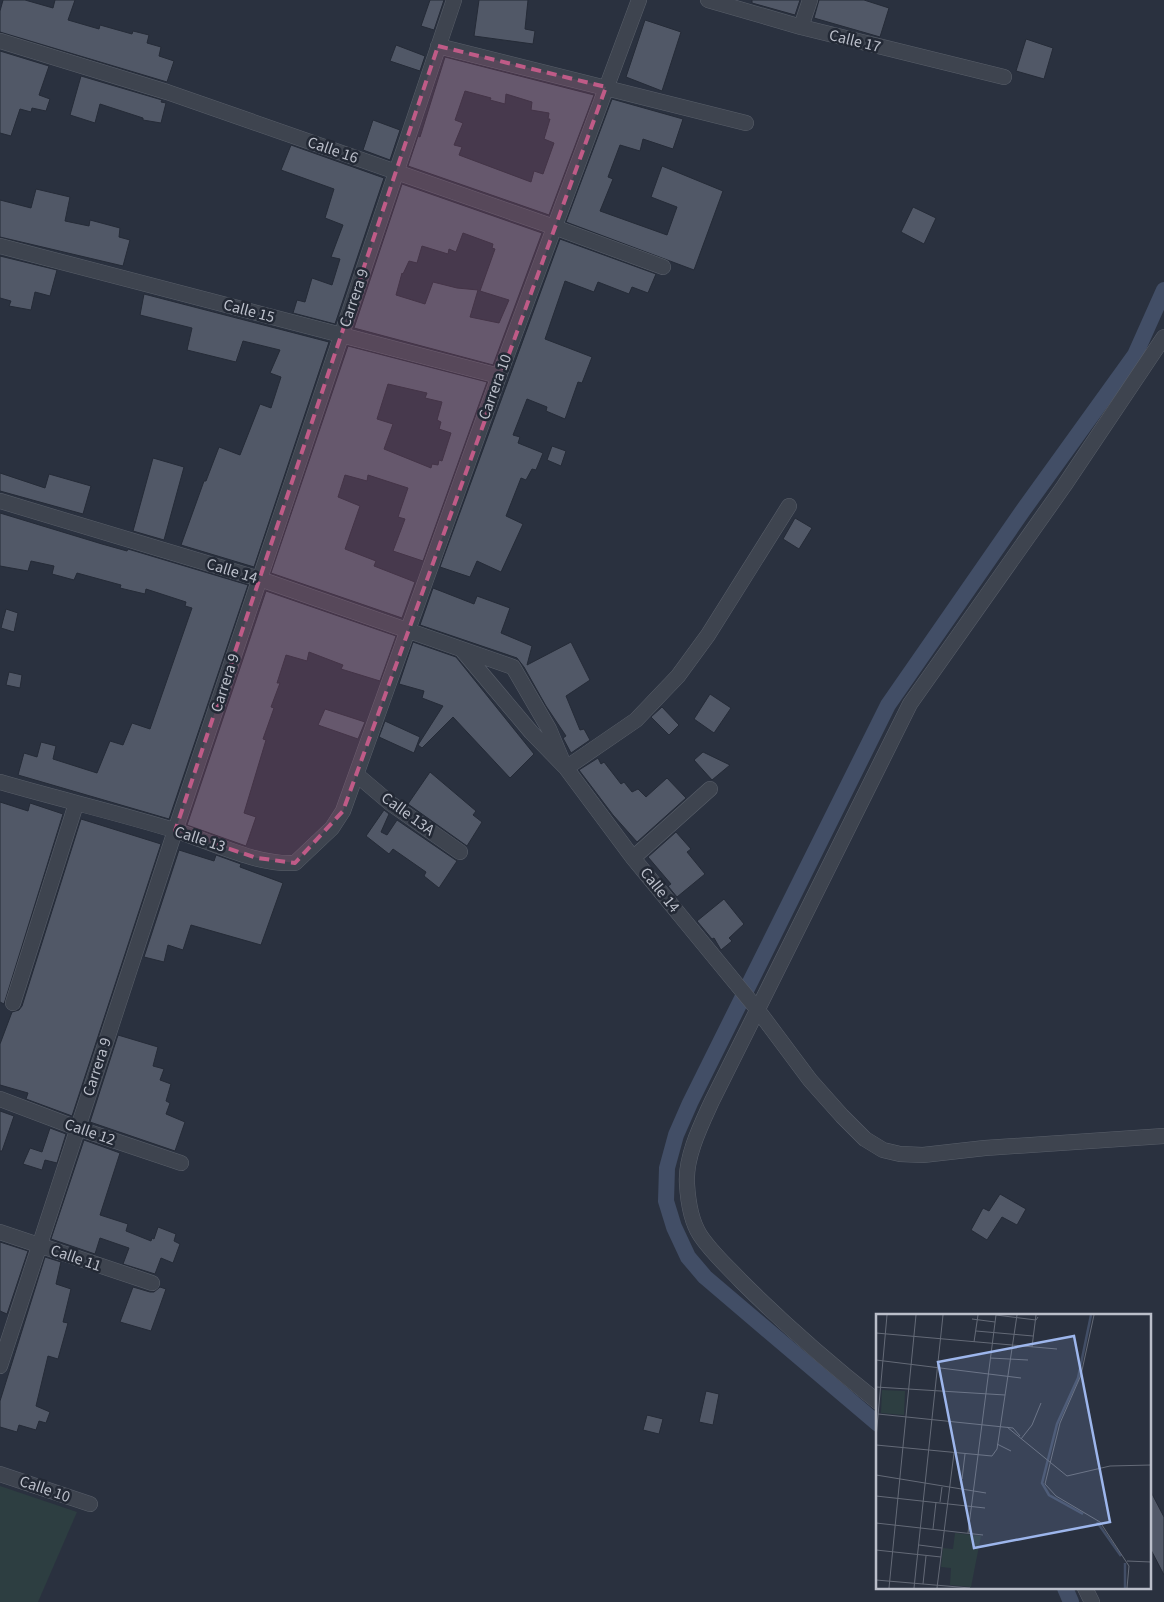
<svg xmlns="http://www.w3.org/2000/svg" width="1164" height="1602" viewBox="0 0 1164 1602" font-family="'Source Sans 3',sans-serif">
  <rect width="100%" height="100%" fill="#2a313f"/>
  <path fill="#2d3e41" d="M0 1486 77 1512 38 1602H0Z"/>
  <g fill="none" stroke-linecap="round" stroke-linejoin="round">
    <path stroke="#424e66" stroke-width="16" d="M878 1424 705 1277 688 1257 674 1227 666 1201 667 1168 676 1135 690 1103 888 705 1024 509 1135 355 1164 290
      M1065 1588 1071 1602"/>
  </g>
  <path fill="#515867" stroke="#252b37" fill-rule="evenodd" d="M3 0H25L53 8 55 0H75L68 20 99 29 100 25 132 34 133 31 149 35 147 43 161 47 159 56 174 61 167 82 0 32V11Z
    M430 0H444L434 30 421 26Z
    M479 0H528L525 29 535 31 533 44 474 36Z
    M752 0H800L795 15 752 3Z
    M819 0H864L889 8 880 37 814 18Z
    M645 20 681 32 662 91 626 77Z
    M1026 39 1053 48 1044 79 1016 71Z
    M396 45 425 56 420 71 390 61Z
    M0 51 49 66 39 95 50 99 46 111 32 108 31 112 20 109 11 136 0 133Z
    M445 57 594 95 549 215 408 166 418 136 420 137ZM465 91 491 98 490 100 505 104 506 94 532 102 531 110 549 113 548 119H550L544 139 554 143 543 174 534 171 531 182 459 155 462 147 454 145 463 123 455 120Z
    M81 76 162 100 161 102 166 103 161 123 143 120V118L100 104 95 123 70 115Z
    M612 99 683 119 673 149 643 139 640 151 620 145 608 177 613 179 600 211 667 235 677 207 651 197 662 166 723 191 694 270 566 222Z
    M373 120 400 130 390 160 363 150Z
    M291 145 384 178 335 324 293 313 297 300 305 302 312 278 332 285 340 259 331 257 343 225 325 218 334 189 281 170Z
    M402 184 542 233 493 365 354 328ZM463 233 493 244 492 248 495 249 480 291 509 300 499 323 470 317 478 290 457 288 433 282 425 304 396 295 402 273 403 274 409 261 417 263 422 246 448 254 449 249 456 252Z
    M36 189 70 197 65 221 89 226 90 220 120 228 119 237 130 240 123 266 0 237V200L31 208Z
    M913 207 936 218 924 244 901 232Z
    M560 239 656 274 648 293 632 287 629 294 598 282 594 292 565 281 545 339 592 357 582 383 578 382 565 419 546 411 547 407 527 399 513 435 520 437 518 443 543 453 536 470 532 469 526 480 521 478 506 516 523 524 501 572 477 561 470 577 440 567Z
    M0 256 57 270 50 296 35 292 31 310 9 306 11 301 0 298Z
    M144 294 329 342 254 567 181 545 204 481H206L219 447 240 455 260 404 271 408 281 377 270 373 280 350 243 341 236 362 187 350 192 328 140 315Z
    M348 346 487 382 423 561 393 551 405 519 398 517 408 488 368 475 367 481 345 475 338 497 360 506 345 549 376 561 374 566 415 582 402 618 271 573ZM388 384 427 393 425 398 442 402 437 420 441 422 439 429 451 433 442 461 439 460 438 465 432 464 431 468 384 449 393 424 377 419Z
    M552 446 566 451 561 466 547 460Z
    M153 458 184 467 164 540 133 531Z
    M0 473 45 488 49 474 91 486 83 514 0 491Z
    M0 513 102 544 127 551 128 549 248 585 169 819 18 775 24 753 37 757 41 742 56 746 53 759 97 773 110 741 123 745 132 723 150 729 192 608 185 606 186 602 146 589 145 594 120 588 121 585 77 573 74 580 52 574 54 566 31 561 28 571 0 566Z
    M795 518 812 528 799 549 783 539Z
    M433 588 474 604 477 596 510 608 501 633 532 646 527 665 571 642 590 680 566 696 580 730 584 729 590 740 571 753 563 738 566 736 546 706 524 667 517 658 420 625Z
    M266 591 396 636 380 681 341 669 343 665 309 652 307 661 286 655 277 683H280L271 707 274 708 263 739 266 740 244 813 256 817 246 846 187 825Z
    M6 609 18 613 14 632 1 628Z
    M413 642 456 657 534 754 510 778 453 717 422 748 418 745 443 706 422 698 424 691 399 684Z
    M9 672 22 675 20 688 6 685Z
    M710 694 731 708 714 733 694 719Z
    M662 707 679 725 669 735 651 717Z
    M325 709 365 722 358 739 318 725Z
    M385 721 420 737 414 753 379 737Z
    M703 752 730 765 712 780 694 760Z
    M598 758 601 764 604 762 621 784 624 782 632 792 638 789 646 797 667 778 686 798 637 842 613 815 579 770Z
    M430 772 476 811 473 815 482 822 467 846 408 804Z
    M0 802 28 811 30 803 63 814 4 1004 0 1002Z
    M384 810 389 814 381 832 387 835 397 820 457 861 439 888 424 876 426 872 393 849 389 854 366 836Z
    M81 819 161 844 72 1116 26 1099 28 1093 0 1085V1044L12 1012 19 1010 22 1006Z
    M676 832 691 849 687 852 705 874 677 897 668 886 671 884 648 857Z
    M179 850 214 861 216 855 241 864 240 867 283 883 261 945 191 925 183 950 168 945 164 962 144 957Z
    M724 899 744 924 729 938 732 941 721 950 714 938 712 939 697 921Z
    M118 1035 158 1047 153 1066 164 1069 160 1080 171 1084 166 1101 170 1103 166 1114 185 1122 175 1151 90 1122Z
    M0 1111 14 1116 2 1151H0Z
    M50 1128 66 1134 57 1163 45 1160 42 1170 23 1164 30 1148 42 1152Z
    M84 1140 120 1153 100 1215 128 1224 126 1231 151 1241 152 1238 154 1239 158 1227 176 1234 174 1241 180 1244 173 1263 161 1258 155 1274 123 1264 129 1248 100 1238 95 1254 51 1239Z
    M1000 1194 1026 1209 1017 1225 1002 1217 987 1240 971 1230 983 1208 989 1211Z
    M0 1242 28 1251 7 1314 0 1311Z
    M45 1257 61 1262 56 1284 71 1289 63 1322 68 1323 58 1359 48 1356 36 1406 50 1412 46 1423 39 1421 36 1430 19 1425 17 1432 0 1427V1401Z
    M133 1287 150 1292H154L160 1287 166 1289 151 1331 120 1322Z
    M706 1391 719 1394 713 1425 699 1422Z
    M647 1415 663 1419 659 1434 643 1430Z
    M1150 1490 1164 1517V1575L1150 1548Z"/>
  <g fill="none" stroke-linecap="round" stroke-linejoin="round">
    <g stroke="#595f6a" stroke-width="16">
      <path id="street" d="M708 0 801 27 1004 77
        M801 27 810 0
        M0 41 167 92 554 227 663 267
        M438 46 746 123
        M0 246 499 376
        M0 501 260 579 513 667 549 729 562 760
        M462 650 531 732 566 768 633 858 757 1009 810 1080 842 1116 865 1139 883 1150 900 1154 923 1155 985 1148 1164 1136
        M566 768 636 720 678 676 708 635 789 506
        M357 775 390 803 460 852
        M0 782C58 799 119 813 177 831 214 843 256 865 295 863L332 828 343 811 499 376 639 0
        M633 858 710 789
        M13 1003 76 804
        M0 1099 77 1128 181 1163
        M0 1232 152 1283
        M0 1366 175 831 454 0
        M878 1402C830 1364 784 1324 741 1281 727 1266 711 1252 700 1235 691 1221 688 1201 687 1184 685 1157 701 1125 712 1101L910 704 1064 486 1164 337
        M0 1474 90 1504
        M1085 1588 1092 1602"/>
    </g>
    <use href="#street" stroke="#3e444f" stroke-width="15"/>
  </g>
  <path fill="#bf5b87" fill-opacity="0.2" stroke="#bf5b87" stroke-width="4" stroke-dasharray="10 6" stroke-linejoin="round" d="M438 46 606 87 343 811 295 863 257 858 175 831Z"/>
  <g text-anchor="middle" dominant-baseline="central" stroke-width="5" stroke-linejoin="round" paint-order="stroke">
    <g font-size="16" fill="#bbbfca" stroke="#232935">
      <text transform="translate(855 41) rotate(14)">Calle 17</text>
      <text transform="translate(333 150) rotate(19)">Calle 16</text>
      <text transform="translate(354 298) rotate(-71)">Carrera 9</text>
      <text transform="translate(249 311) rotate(15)">Calle 15</text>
      <text transform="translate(495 387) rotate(-70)">Carrera 10</text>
      <text transform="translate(232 571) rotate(17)">Calle 14</text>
      <text transform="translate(225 683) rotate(-72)">Carrera 9</text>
      <text transform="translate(408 814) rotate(36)">Calle 13A</text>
      <text transform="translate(200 839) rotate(18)">Calle 13</text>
      <text transform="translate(660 890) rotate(51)">Calle 14</text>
      <text transform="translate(97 1067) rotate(-72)">Carrera 9</text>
      <text transform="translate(90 1132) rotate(19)">Calle 12</text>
      <text transform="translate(76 1258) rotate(19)">Calle 11</text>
      <text transform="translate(45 1489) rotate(19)">Calle 10</text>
    </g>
  </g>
  <g transform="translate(876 1314)">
    <rect width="275" height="275" fill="#2a313f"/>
    <path d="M6 76 29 77 28 101 5 99ZM79 219 105 222 95 273 74 271 75 254 65 253 67 234 77 235Z" fill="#2d3e41"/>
    <path fill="none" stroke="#424e66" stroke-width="2.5" d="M207 200 173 181 166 169 181 110 202 64 215 1M221 208 245 242M249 274V249"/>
    <path fill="none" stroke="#646a77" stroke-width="1" d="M120 1 160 6 162 3M218 1 205 61 184 109 169 170 180 182 224 208 253 252 251 274M96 5 119 8M100 17 157 22M0 19 181 35M98 28 102 1M156 33 160 1M114 44 152 46M0 46 145 64M0 73 129 81M2 100 137 114 144 122M131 113 191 162 234 152 275 151M0 124 11 1M145 125 156 111 165 89M121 130 135 137M0 131 116 142 121 135 141 1M0 161 110 179M86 165 89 140M0 182 109 194M64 188 66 173M0 209 107 221M57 215 60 188M92 219 120 1M43 231 66 234M0 236 65 243M251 247 275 248M0 266 94 274M47 270 50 242M13 274 40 1M38 274 67 1M61 274 78 139"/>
    <path fill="#9db6ec" fill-opacity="0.15" stroke="#9db6ec" stroke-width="2.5" d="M198 22 234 208 98 234 62 48Z"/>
    <rect width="275" height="275" fill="none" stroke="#bbbfca" stroke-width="2.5"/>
  </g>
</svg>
